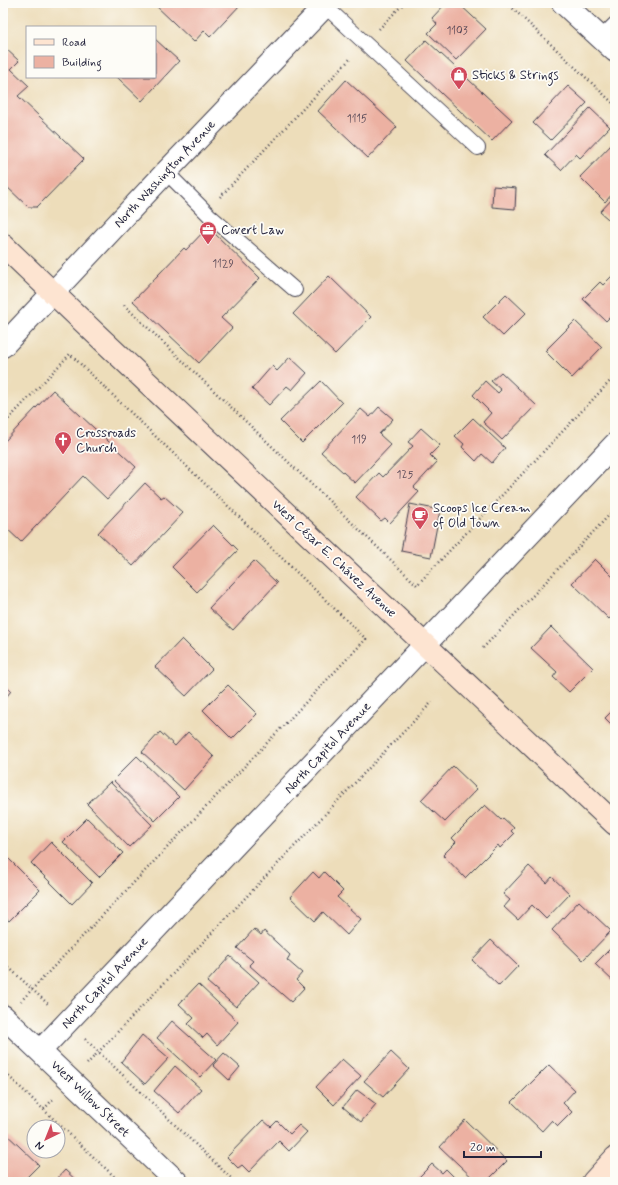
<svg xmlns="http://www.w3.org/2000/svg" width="618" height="1185" viewBox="0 0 618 1185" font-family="Mynerve,sans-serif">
  <rect width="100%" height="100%" fill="#fdfcf7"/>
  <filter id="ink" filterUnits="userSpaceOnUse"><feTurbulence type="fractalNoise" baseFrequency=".025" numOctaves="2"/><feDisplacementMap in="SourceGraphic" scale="8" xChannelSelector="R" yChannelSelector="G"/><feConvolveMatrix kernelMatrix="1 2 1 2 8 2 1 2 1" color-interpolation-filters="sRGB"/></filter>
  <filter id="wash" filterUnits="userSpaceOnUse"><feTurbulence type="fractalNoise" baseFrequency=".012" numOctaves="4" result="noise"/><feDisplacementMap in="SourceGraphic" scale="16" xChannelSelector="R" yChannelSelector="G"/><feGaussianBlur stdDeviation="0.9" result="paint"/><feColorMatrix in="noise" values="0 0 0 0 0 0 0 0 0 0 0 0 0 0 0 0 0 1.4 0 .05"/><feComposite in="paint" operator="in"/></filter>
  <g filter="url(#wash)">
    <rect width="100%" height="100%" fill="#edddba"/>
    <g id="blocks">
      <path fill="#ecb1a2" d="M153 3H242L210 37 204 31 194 42Z
        M446 3 451 7 455 3H458L486 29 456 60 428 33 437 24 432 18Z
        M155 39 179 61 142 101 117 77H155Z
        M426 40 512 120 492 141 407 61Z
        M3 46 19 61 11 69 29 86 18 96 84 159 37 207H28L3 183Z
        M346 80 397 127 368 158 318 111Z
        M568 86 587 103 551 140 533 123Z
        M590 108 610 127 580 158 576 154 561 170 545 155Z
        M615 141V191L605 202 580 177Z
        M493 186 516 188 515 209 492 207Z
        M615 196V225L600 212Z
        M208 227 260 278 221 318 232 328 199 363 133 301 184 248 186 250Z
        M615 273V312L606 321 583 299 600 282 603 285Z
        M329 276 371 317 335 354 293 314Z
        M506 294 526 313 503 336 483 317Z
        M575 321 602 347 572 378 545 351Z
        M290 357 307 373 292 390 287 386 269 405 252 389 272 366 277 371Z
        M501 372 536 405 502 440 483 422 491 413 473 395 485 381 498 393 501 390 491 381Z
        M321 381 342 403 302 443 280 421Z
        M53 390 136 467 107 499 83 476 21 542 3 525V443Z
        M379 407 393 419 379 434 391 445 355 483 321 452 361 409 370 417Z
        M473 418 505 448 492 463 482 454 476 461 462 447 464 444 455 436Z
        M421 428 440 445 430 455 437 462 414 487 419 492 390 523 385 518 381 521 356 497 379 473 383 477 413 446 408 442Z
        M145 483 161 498 164 496 183 513 133 566 98 533Z
        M410 504 440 510 431 557 401 551Z
        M213 525 238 550 197 592 172 567Z
        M595 559 615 579V613L609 619 572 583Z
        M254 561 277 583 233 630 209 608Z
        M551 627 593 668 569 692 553 677 557 672 531 648Z
        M182 639 212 669 186 696 155 667Z
        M3 684 11 691 3 701Z
        M228 685 257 714 232 739 203 710Z
        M615 708V728L605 718Z
        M160 732 175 746 188 732 214 757 184 790 142 752Z
        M137 756 179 797 155 821 113 780Z
        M453 766 477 789 445 822 421 800Z
        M110 782 152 825 129 847 87 804Z
        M485 805 501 820 503 818 514 828 511 831 514 834 500 848 498 845 465 878 443 855 456 842 452 838Z
        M87 818 123 853 99 877 63 842Z
        M51 842 92 883 72 904 31 863Z
        M8 858 40 890 9 921 3 916V863Z
        M529 866 547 883 552 877 570 894 546 919 532 905 518 920 504 907 510 900 503 894Z
        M313 872 319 878 324 872 343 891 337 897 361 919 347 935 323 912 315 921 290 897Z
        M579 901 611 931 583 960 552 930Z
        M254 929 261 935 264 931 290 955 287 960 302 973 296 980 304 988 291 1002 249 965 253 961 237 948Z
        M491 940 518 966 499 986 472 960Z
        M615 944V983L595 964Z
        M230 956 259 982 236 1007 207 982Z
        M198 984 238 1022 217 1045 207 1034 203 1038 188 1024 194 1018 179 1004Z
        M172 1021 216 1060 200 1077 157 1038Z
        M142 1035 169 1058 145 1084 121 1062Z
        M391 1052 409 1069 383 1097 364 1081Z
        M224 1053 240 1067 229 1080 213 1065Z
        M342 1059 361 1076 334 1105 316 1087Z
        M549 1065 575 1090 563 1103 572 1112 558 1126 552 1120 542 1131 512 1102Z
        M175 1066 201 1089 179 1113 154 1091Z
        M357 1090 376 1104 361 1122 343 1107Z
        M263 1120 271 1127 277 1121 290 1134 299 1125 307 1132 289 1151 279 1141 249 1172 242 1165 238 1168 227 1157Z
        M465 1120 507 1161 486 1182H477L440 1147Z
        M3 1131 39 1165 22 1182H6L3 1179Z
        M432 1164 442 1173 446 1169 459 1182H419L416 1180Z
        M65 1170 78 1182H54Z"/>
    </g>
  </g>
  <g filter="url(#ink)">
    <use href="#blocks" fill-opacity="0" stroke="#403e4e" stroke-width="1"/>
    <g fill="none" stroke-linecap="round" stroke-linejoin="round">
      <g stroke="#403e4e" stroke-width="16">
        <path id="lane" d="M325 6 478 148
          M601 38 615 24
          M166 172 209 215 295 290"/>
      </g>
      <g stroke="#403e4e" stroke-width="24">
        <path id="street" d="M563 3 615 51
          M3 346 166 172 328 3
          M3 1016 177 1182
          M40 1051 615 444"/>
      </g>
      <g stroke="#403e4e" stroke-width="24">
        <path id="secondary" d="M3 245 95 333 615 824
          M593 1182 615 1158"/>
      </g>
      <path stroke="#403e4e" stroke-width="2.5" stroke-dasharray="1 3" stroke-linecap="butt" d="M507 3 615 105
        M379 29 404 3
        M220 197 351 58
        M124 305 417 585 615 376
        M3 425 70 354 366 639 21 1001
        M483 648 615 509
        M3 962 49 1005
        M85 1039 235 1182
        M87 1064 432 702
        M3 1071 120 1182
        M44 1109 54 1098"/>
      <use href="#lane" stroke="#fff" stroke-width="14"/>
      <use href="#street" stroke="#fff" stroke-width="22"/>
      <use href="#secondary" stroke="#fde4d1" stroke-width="22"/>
    </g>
  </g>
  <defs>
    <g id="shop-pin" transform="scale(0.9)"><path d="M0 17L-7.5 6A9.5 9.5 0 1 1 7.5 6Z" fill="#d1495b" stroke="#fdfcf7"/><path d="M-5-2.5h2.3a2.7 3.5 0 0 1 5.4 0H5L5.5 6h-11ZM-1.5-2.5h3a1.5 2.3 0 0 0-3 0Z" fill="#fff"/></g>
    <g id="office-pin" transform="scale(0.9)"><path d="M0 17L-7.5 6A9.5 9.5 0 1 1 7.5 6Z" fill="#d1495b" stroke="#fdfcf7"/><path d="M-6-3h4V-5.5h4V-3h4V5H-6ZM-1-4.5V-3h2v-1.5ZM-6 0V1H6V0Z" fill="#fff"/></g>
    <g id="church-pin" transform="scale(0.9)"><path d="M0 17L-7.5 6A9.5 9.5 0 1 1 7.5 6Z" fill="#d1495b" stroke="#fdfcf7"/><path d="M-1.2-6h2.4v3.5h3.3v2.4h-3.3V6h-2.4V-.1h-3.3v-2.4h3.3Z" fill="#fff"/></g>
    <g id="cafe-pin" transform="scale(0.9)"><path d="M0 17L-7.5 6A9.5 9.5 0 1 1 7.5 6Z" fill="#d1495b" stroke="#fdfcf7"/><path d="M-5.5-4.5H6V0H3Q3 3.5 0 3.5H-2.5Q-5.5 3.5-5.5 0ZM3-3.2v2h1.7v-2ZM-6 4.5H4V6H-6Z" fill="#fff"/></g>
  </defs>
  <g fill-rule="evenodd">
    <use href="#shop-pin" x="459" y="75"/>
    <use href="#office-pin" x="208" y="230"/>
    <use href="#church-pin" x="63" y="440"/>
    <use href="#cafe-pin" x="420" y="515"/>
  </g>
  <g text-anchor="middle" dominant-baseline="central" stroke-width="3.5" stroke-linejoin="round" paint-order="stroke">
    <g font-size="11" fill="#544655">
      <text x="457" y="31">1103</text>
      <text x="357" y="119">1115</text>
      <text x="223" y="264">1129</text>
      <text x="359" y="440">119</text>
      <text x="405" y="475">125</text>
    </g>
    <g font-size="13" fill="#22223b" stroke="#fdfcf7" text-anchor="start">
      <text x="472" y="75">Sticks &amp; Strings</text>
      <text x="221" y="230">Covert Law</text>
      <text x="76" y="433">Crossroads<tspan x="76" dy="15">Church</tspan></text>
      <text x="433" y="508">Scoops Ice Cream<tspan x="433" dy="15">of Old Town</tspan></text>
    </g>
    <g font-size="13" fill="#22223b" stroke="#fdfcf7">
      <text transform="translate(165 174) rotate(-47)">North Washington Avenue</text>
      <text transform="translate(334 559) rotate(43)">West César E. Chávez Avenue</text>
      <text transform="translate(328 748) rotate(-47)">North Capitol Avenue</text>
      <text transform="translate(105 983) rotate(-47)">North Capitol Avenue</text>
      <text transform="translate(90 1099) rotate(44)">West Willow Street</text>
    </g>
  </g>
  <rect width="618" height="1185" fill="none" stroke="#fdfcf7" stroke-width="16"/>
  <rect x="26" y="26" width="130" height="52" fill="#fdfcf7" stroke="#a5a5ac"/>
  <rect x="34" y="39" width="20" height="6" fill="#fde4d1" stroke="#a5a5ac"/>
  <text x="62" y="46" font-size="12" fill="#22223b">Road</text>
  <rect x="34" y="56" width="20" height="12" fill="#ecb1a2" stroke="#a5a5ac"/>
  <text x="62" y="66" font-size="12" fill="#22223b">Building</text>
  <g transform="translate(46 1139) rotate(223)"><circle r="19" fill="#fdfcf7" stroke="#a5a5ac"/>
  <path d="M0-3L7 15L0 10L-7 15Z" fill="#d1495b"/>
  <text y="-6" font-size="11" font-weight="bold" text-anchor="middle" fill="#22223b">N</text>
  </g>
  <path d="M464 1151v6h77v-6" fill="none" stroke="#22223b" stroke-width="2"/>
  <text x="470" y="1151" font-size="12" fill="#22223b" stroke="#fdfcf7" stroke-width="3" paint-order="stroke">20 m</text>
</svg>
